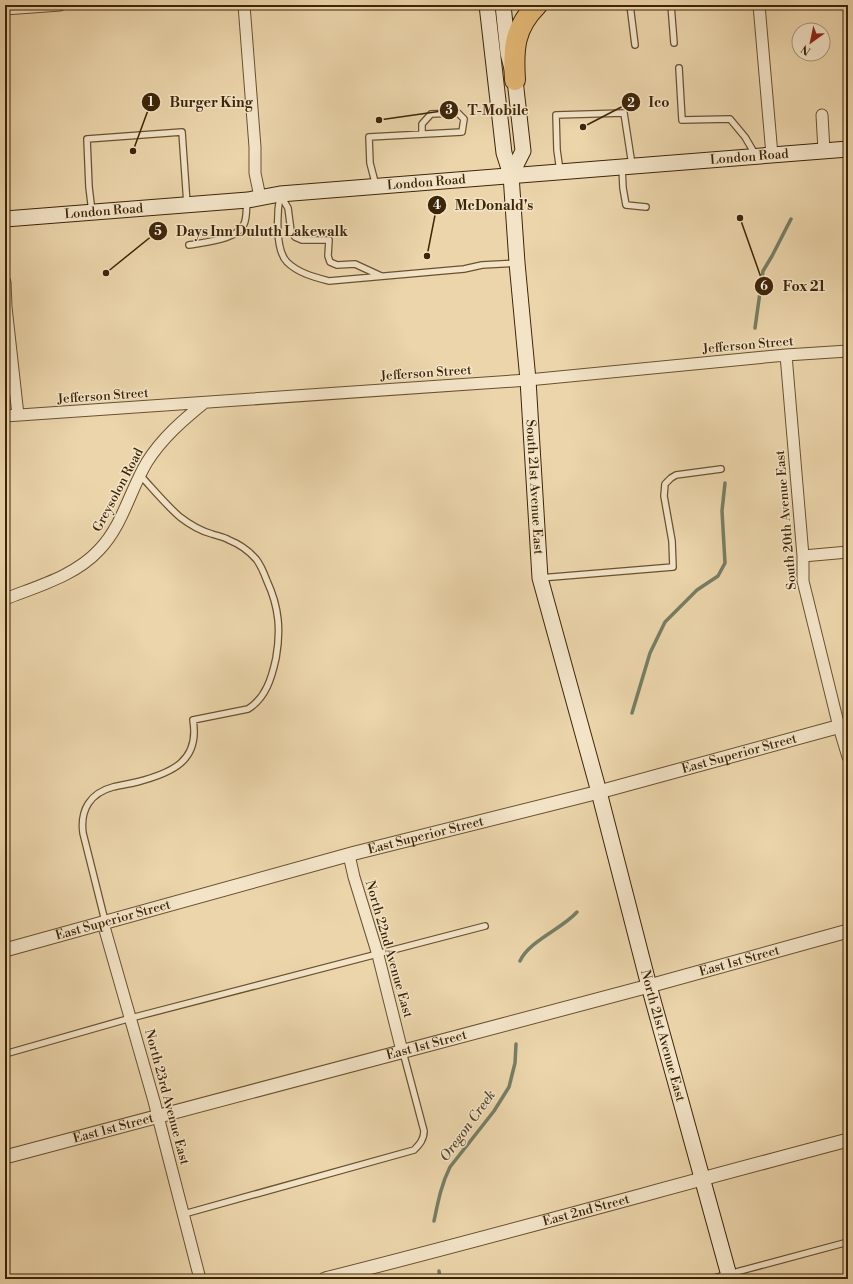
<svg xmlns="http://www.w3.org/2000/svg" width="853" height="1284" viewBox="0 0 853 1284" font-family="'Libre Bodoni',serif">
  <rect width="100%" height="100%" fill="#ecd5ab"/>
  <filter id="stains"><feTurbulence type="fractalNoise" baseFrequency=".005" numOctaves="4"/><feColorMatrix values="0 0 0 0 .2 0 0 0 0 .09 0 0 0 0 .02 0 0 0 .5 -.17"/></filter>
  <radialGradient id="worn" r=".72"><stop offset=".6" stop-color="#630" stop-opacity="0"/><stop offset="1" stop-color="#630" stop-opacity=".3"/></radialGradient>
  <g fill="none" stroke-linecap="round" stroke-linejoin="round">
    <path stroke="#757e65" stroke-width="3.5" d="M755 328 763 271 772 256 791 219
      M632 713 650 653 665 622 697 590 718 576 725 563 722 511 725 483
      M520 961C529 941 562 929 577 912
      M434 1221C438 1202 441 1185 450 1167L494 1111 509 1087 515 1063 516 1044
      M439 1271 440 1279"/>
    <g stroke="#695130" stroke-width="8">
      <path id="service" d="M630 5 635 45
        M671 5 674 43
        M679 68 682 120 730 119 745 137 755 154
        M622 167 623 188 626 205 646 207
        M560 171 557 150 556 115 624 113 632 165
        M376 186 370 163 369 137 462 132 464 119 458 113 431 114 422 124V134
        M280 196C277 212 275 250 287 262 298 273 314 277 329 281L464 269 482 265 517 263
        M281 196 288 208 291 231 295 237 302 240H329L328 256 330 262 337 265 355 264 381 276
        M92 212 89 187 87 139 182 132 187 204
        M189 245C204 242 238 240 244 224 247 218 246 209 247 202
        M540 578 673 567 672 541 664 496 665 484 671 478 676 475 721 469
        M105 921 83 833C80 810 90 793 113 787 121 785 129 784 137 782 172 773 200 761 193 720L248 709C266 698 272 677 276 658 281 630 279 607 267 581 264 573 261 565 256 559 249 551 239 544 229 540 224 537 218 536 212 534 201 531 189 524 180 517 166 505 153 489 140 475
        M5 1054 131 1018 485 926
        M184 1214 414 1150C420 1144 424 1139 424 1131L403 1052
        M710 1279 848 1242"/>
    </g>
    <g stroke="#695130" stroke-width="13">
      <path id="minor" d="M244 5 255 147V173L260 197
        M759 5 772 155
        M5 9 60 5
        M822 115 824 151
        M5 282 6 307 18 415
        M786 355 803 556V581L839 727 848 757
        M5 416 528 380 786 355 848 351
        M803 556 848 552
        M5 599C38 586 75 576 99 550 123 525 130 490 147 462 162 438 183 420 204 403
        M349 855 354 877 378 955 402 1051
        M103 923 154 1101 200 1279"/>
    </g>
    <g stroke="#695130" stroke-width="15">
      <g id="tertiary">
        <path id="s1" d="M5 950 355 853 599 792 848 724"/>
        <path id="s2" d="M5 1157 649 986 848 931"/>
        <path id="s3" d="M325 1279C500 1235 673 1186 848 1140"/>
      </g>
    </g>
    <g stroke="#3d2507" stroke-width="17">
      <g id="secondary">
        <path id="s4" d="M487 5 504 153 511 175 517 263 528 380 540 578 599 792 649 986 730 1279"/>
        <path d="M503 5 508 53 515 80 523 151 511 175"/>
        <path id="s5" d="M5 219 248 200 280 194 848 149"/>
      </g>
    </g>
    <g stroke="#3d2507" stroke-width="22">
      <path id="motorway" d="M515 80C513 49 514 28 537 5"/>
    </g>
    <use href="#service" stroke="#f3e4c8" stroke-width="5.5"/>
    <use href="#minor" stroke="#f3e4c8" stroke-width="11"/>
    <use href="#tertiary" stroke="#f3e4c8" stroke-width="13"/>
    <use href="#secondary" stroke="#f3e4c8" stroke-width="15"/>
    <use href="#motorway" stroke="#e6ba76" stroke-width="20"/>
  </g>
  <g text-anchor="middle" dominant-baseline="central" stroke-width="3" stroke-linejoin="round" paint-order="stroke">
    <g font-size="13" fill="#3d2507" stroke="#f3e4c8">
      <text stroke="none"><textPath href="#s5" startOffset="747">London Road</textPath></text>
      <text stroke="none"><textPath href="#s5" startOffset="423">London Road</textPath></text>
      <text stroke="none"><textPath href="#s5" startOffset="99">London Road</textPath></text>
      <text transform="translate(748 345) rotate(-5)">Jefferson Street</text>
      <text transform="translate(426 373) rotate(-4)">Jefferson Street</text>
      <text transform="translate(103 396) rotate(-4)">Jefferson Street</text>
      <text stroke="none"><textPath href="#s4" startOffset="485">South 21st Avenue East</textPath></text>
      <text transform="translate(118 490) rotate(-62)">Greysolon Road</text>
      <text transform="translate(786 520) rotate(-95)">South 20th Avenue East</text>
      <text stroke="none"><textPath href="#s1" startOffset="760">East Superior Street</textPath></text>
      <text stroke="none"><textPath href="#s1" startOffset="436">East Superior Street</textPath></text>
      <text stroke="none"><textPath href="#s1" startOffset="112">East Superior Street</textPath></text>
      <text transform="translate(389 949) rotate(74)">North 22nd Avenue East</text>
      <text stroke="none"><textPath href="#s2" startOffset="760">East 1st Street</textPath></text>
      <text stroke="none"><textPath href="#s4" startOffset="1050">North 21st Avenue East</textPath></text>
      <text stroke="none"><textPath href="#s2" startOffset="436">East 1st Street</textPath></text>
      <text transform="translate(167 1097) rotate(75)">North 23rd Avenue East</text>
      <text stroke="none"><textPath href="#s2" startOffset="112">East 1st Street</textPath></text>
      <text stroke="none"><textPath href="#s3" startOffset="270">East 2nd Street</textPath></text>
    </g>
    <g font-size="14" font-style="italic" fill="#544a2e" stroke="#f3e4c8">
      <text transform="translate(468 1126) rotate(-54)">Oregon Creek</text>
    </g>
  </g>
  <path fill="none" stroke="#3d2507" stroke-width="1.5" d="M133 151L151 102M583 127L631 102M379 120L449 110M427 256L437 205M106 273L158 231M740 218L764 286"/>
  <g fill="#3d2507" stroke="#f3e4c8" stroke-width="1.5">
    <circle cx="133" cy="151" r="4"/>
    <circle cx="583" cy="127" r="4"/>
    <circle cx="379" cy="120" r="4"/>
    <circle cx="427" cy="256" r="4"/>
    <circle cx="106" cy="273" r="4"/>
    <circle cx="740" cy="218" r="4"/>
    <circle cx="151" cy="102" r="10"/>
    <circle cx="631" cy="102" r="10"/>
    <circle cx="449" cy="110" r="10"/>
    <circle cx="437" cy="205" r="10"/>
    <circle cx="158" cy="231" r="10"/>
    <circle cx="764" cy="286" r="10"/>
  </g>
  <g font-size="12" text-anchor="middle" font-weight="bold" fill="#fff">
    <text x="151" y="106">1</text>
    <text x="631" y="107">2</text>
    <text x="449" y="114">3</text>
    <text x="437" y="209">4</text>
    <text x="158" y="235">5</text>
    <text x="764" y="290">6</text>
  </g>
  <g font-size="14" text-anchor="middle" font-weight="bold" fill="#3d2507" stroke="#f3e4c8" stroke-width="3" stroke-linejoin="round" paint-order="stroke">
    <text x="211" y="107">Burger King</text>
    <text x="659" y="107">Ico</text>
    <text x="498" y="115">T-Mobile</text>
    <text x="494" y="210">McDonald's</text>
    <text x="262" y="236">Days Inn Duluth Lakewalk</text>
    <text x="804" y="291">Fox 21</text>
  </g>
  <rect width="853" height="1284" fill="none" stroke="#ecd5ab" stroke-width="20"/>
  <rect x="6" y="6" width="841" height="1272" fill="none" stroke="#3d2507" stroke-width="2"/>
  <rect x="10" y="10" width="833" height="1264" fill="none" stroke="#3d2507"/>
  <g transform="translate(811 42) rotate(213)"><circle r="19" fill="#f3e4c8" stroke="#aa987b"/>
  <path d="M0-3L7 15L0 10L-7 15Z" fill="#8f2418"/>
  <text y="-6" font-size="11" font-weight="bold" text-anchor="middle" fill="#3d2507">N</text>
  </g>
  <rect width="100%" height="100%" filter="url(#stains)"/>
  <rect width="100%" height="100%" fill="url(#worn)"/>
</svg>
